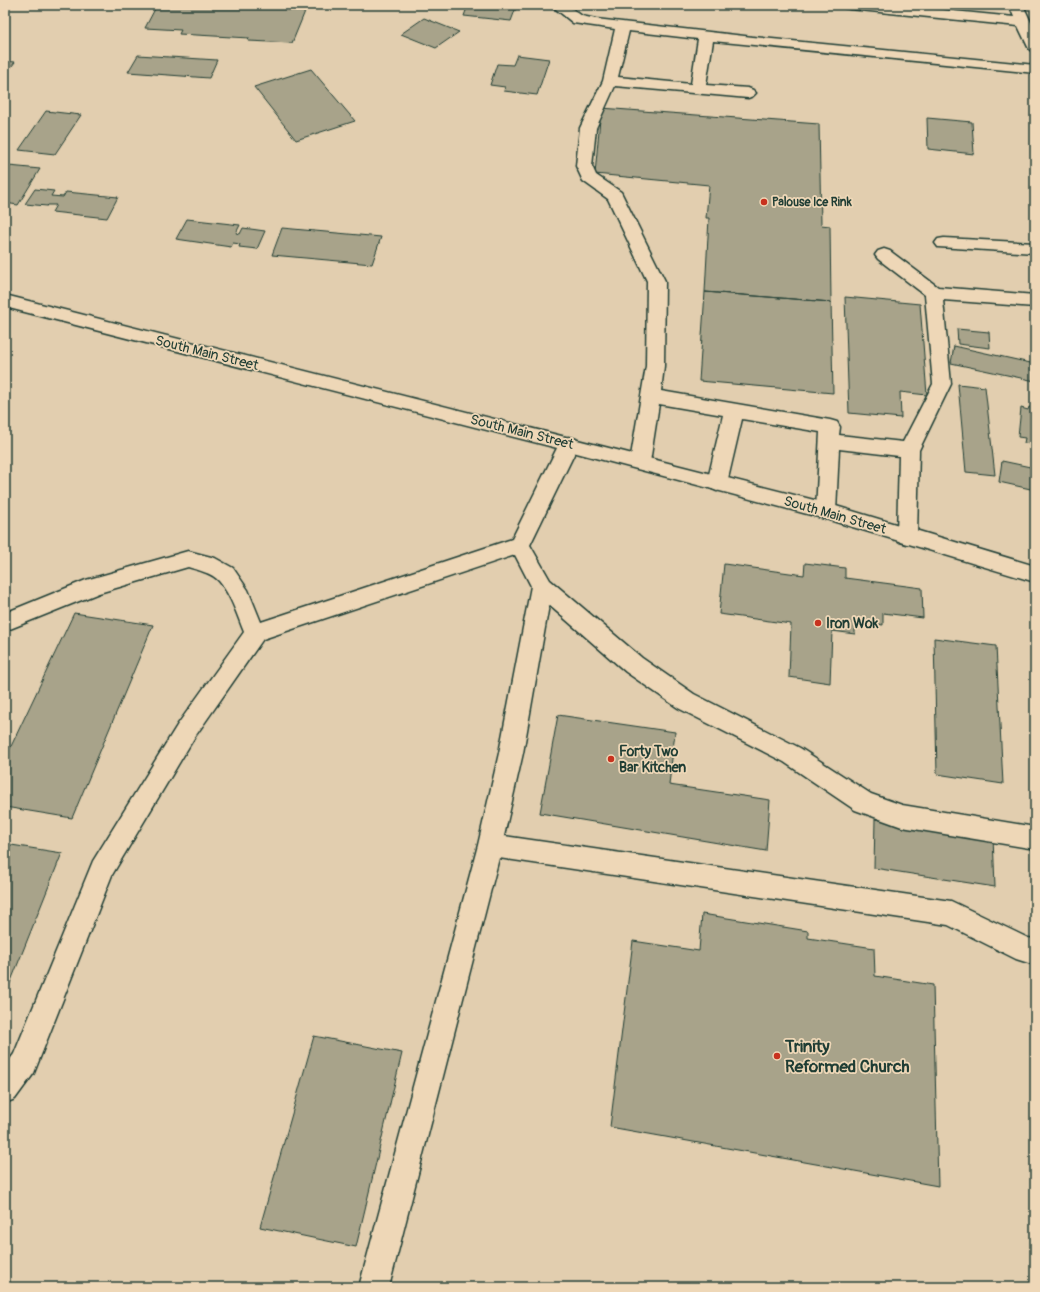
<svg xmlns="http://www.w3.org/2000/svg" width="1040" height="1292" viewBox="0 0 1040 1292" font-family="Pangolin,sans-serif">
  <rect width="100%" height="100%" fill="#e2ceaf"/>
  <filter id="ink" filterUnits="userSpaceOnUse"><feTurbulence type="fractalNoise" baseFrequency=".025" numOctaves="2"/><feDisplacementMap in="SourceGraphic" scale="8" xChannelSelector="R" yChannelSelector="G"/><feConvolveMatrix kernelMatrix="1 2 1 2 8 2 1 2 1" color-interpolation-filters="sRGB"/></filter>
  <g filter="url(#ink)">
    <path fill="#a8a38a" stroke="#1f3d34" d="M157 5H242L306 9 292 43 248 41 249 38 179 34 181 30 145 28Z
      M468 5H517L511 21 464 16Z
      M424 18 459 32 436 48 401 34Z
      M138 55 217 60 209 78 128 72Z
      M517 55 549 59 537 95 504 91 505 87 490 85 497 64 513 65Z
      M5 61 15 62 5 75Z
      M311 69 355 121 296 140 254 87Z
      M601 108 819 124 821 225 830 226 831 302 705 292 709 218H706L709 185 595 174Z
      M46 111 81 115 55 154 19 150Z
      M927 118 972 122 974 154 928 149Z
      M9 166 40 169 18 205 5 203V172Z
      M35 189 54 191 51 196 63 197 66 192 118 197 107 218 52 212 56 205H48L47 206 25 204Z
      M187 219 240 225 236 233 240 234 243 228 265 231 257 249 239 247 240 244 233 243 231 247 176 239Z
      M282 228 381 237 372 264 272 255Z
      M705 292 831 302 833 393 699 381Z
      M845 297 920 304 927 395 900 392 901 418 849 413Z
      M957 329 989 332 990 348 958 344Z
      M954 346 1035 364V381L951 363Z
      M958 384 985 387 995 475 966 472Z
      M1029 407 1035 408V451L1030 450V444L1024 443 1025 438 1018 437 1021 408 1028 410Z
      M1002 461 1035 468V490L999 482Z
      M805 563 845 568V578L922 588 923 618 883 613V625L855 621V634L832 631 830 683 789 677 791 624 719 614 724 564 804 575Z
      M74 613 153 625 72 818 5 807V759Z
      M934 638 996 646 1003 784 937 774Z
      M558 715 675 732 669 785 770 800 766 851 540 813Z
      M875 819 993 837 995 887 874 868Z
      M5 844 62 853 5 996Z
      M702 914 808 931V938L874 948 875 976 933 985 938 1186 610 1127 633 941 699 951Z
      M314 1036 402 1053 356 1247 260 1227Z"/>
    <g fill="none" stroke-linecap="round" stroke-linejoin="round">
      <g stroke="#1f3d34" stroke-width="3">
        <path id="minor" d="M551 5H567L582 16 596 19 753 37 1035 65V73L713 41 706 85 748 88 753 90 756 93 753 96 748 98 615 86 596 128 592 166 596 175 621 192 623 196 665 281 664 366 661 391 830 420 837 422 840 427 839 435 903 442 933 384 925 295 878 259 875 255 878 251 884 249 890 251 938 287 1035 295V307L943 300 951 384 919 450 917 536 914 542 907 544 900 542 897 536 899 456 839 449 836 511 833 517 826 519 819 517 816 511 820 432 742 419 727 483 724 488 717 491 710 488 707 483 723 415 659 404 650 462 647 467 640 469 633 467 630 462 646 366 647 281 608 199 583 181 576 166 580 128 603 81 615 29 573 23ZM629 31 698 39 691 84 618 77Z
          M843 5H893L1014 17 1009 5H1023L1035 31V51L1030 50 1028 47 1018 26 850 9 845 8Z
          M944 238 1035 243V253L938 247 935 243 938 239Z
          M569 437 576 439 579 444 530 545 550 580 642 658 694 694 800 748 871 794 902 805 1035 827V849L902 827 855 810 784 762 678 708 626 672 549 605 523 753 504 836 951 901 1028 938 1035 939V965L1016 959 948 925 499 858 389 1287H359L478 845 499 753 531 586 515 555 263 639 194 738 112 875 34 1073 15 1099 5 1103V1066L14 1054 93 861 178 724 244 632C237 615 231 595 219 581 212 573 198 570 188 567L99 593 5 631V613L86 580 188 551 215 558 233 568 248 590 261 622 512 539 559 444 562 439Z"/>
      </g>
      <g stroke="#1f3d34" stroke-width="3">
        <path id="highway" d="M5 295 826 503 1035 566V582L826 519 569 451 5 307Z"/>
      </g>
      <use href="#minor" fill="#eed7b7" fill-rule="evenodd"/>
      <use href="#highway" fill="#eed7b7" fill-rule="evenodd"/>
    </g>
  </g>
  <g fill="#c8321e" stroke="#eed7b7" stroke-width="1.5">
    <circle cx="764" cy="202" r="4"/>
    <circle cx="818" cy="623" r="4"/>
    <circle cx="611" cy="759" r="4"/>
    <circle cx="777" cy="1056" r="4"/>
  </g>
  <g text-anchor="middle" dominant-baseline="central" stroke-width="3.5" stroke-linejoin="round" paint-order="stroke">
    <g font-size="12" font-weight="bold" fill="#1f3d34" stroke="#eed7b7" text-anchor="start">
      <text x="772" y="202">Palouse Ice Rink</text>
    </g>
    <g font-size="14" fill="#1f3d34" stroke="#eed7b7">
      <text transform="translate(207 353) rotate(14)">South Main Street</text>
      <text transform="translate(522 432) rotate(14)">South Main Street</text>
      <text transform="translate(835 515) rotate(16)">South Main Street</text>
    </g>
    <g font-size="14" font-weight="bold" fill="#1f3d34" stroke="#eed7b7" text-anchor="start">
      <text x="826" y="623">Iron Wok</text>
      <text x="619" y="751">Forty Two<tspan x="619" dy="16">Bar Kitchen</tspan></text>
    </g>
    <g font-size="17" font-weight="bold" fill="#1f3d34" stroke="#eed7b7" text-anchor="start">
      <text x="785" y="1046">Trinity<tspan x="785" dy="20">Reformed Church</tspan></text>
    </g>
  </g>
  <rect width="1040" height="1292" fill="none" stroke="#eed7b7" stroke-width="20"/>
  <rect x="10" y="10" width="1020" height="1272" fill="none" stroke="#1f3d34" stroke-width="1.5" filter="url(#ink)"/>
</svg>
